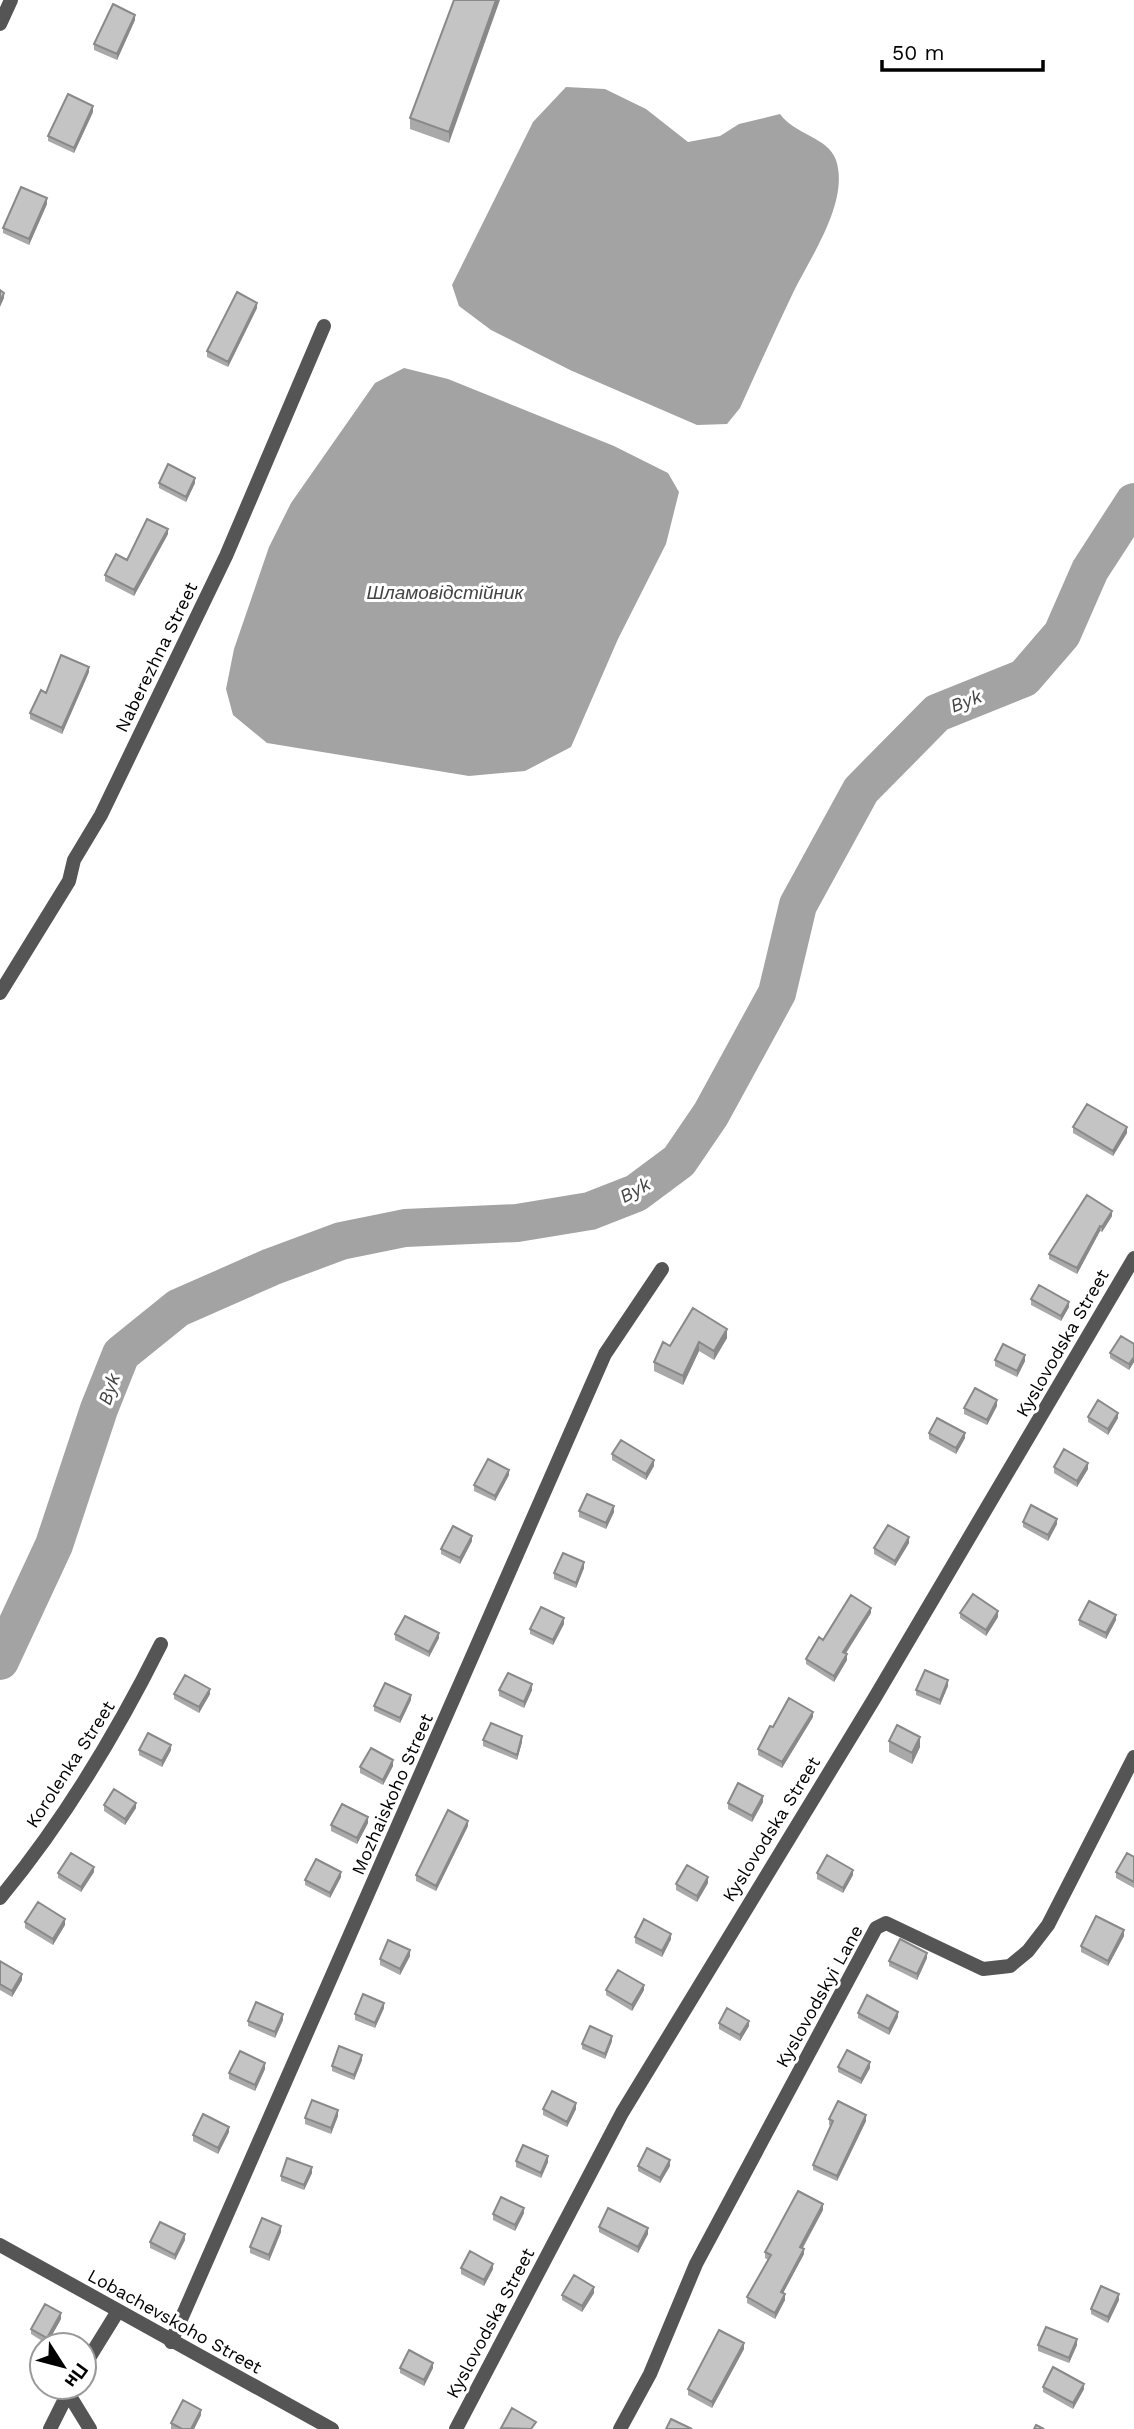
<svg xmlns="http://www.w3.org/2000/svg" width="1134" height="2429" viewBox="0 0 1134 2429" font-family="'Work Sans',sans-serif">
  <rect width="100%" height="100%" fill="#fff"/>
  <path fill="#a3a3a3" d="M566 87 605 89 646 109 688 142 720 136 739 124 780 114C795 135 828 137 836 160 850 202 809 259 792 295 774 333 757 370 740 408L727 424 697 425 570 370 491 330 459 306 452 285 533 122Z
    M404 368 448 379 614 446 668 473 679 492 666 544 618 639 571 747 525 771 469 776 267 743 233 715 226 689 234 649 269 547 291 503 375 383Z"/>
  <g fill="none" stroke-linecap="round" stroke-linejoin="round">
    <path stroke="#a3a3a3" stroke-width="38" d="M0 1661 54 1545 99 1409 121 1354 178 1308 271 1267 341 1241 405 1228 517 1223 590 1211 636 1193 679 1161 711 1114 777 993 798 905 861 790 937 713 1024 678 1062 634 1090 570 1134 502"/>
    <path stroke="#555" stroke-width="14" d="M0 24 11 0
      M0 993 69 881 74 860 101 815 226 556 324 326
      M0 1898C64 1821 116 1734 161 1644
      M0 2245 332 2429
      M171 2342 605 1354 662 1269
      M84 2366 118 2311
      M68 2393 90 2429
      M50 2429 71 2387
      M456 2429 622 2113 874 1699 1134 1258
      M620 2429 650 2374 696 2264 876 1928 886 1923 983 1969 1010 1966 1028 1951 1048 1925 1134 1757"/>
  </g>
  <path fill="#a9a9a9" d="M454 0 449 143 410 129V118Z
    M135 20 117 60 94 50V44Z
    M93 112 74 153 48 141V136Z
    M47 204 29 245 3 233V228Z
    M257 308 228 367 207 357V351Z
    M159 483H195L186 502 159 488Z
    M168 534 134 596 105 581V575Z
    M89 672 62 734 30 719V713L46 693Z
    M1073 1127 1127 1133 1113 1156 1073 1133Z
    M1112 1216 1102 1232 1100 1231 1077 1274 1049 1259V1254Z
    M1031 1299 1069 1307 1061 1321 1031 1305Z
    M727 1338 714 1360 699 1351 683 1385 654 1371V1362L670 1346Z
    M1134 1344V1362L1129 1370 1110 1358V1353Z
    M995 1360 1025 1361 1017 1377 995 1366Z
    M997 1406 987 1425 964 1414V1408Z
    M1088 1417 1118 1418 1108 1435 1088 1422Z
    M929 1433 965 1438 956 1454 929 1439Z
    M612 1454 654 1466 646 1480 612 1460Z
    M1054 1467 1088 1469 1077 1487 1054 1473Z
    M509 1475 495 1501 474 1491V1485Z
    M579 1511 614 1512 606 1529 579 1517Z
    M1023 1522 1057 1524 1048 1541 1023 1527Z
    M472 1541 460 1564 441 1554V1549Z
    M909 1543 895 1566 874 1554V1548Z
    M584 1568 576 1588 554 1579V1573Z
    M871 1613 845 1654 847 1660 834 1682 806 1664V1659L823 1640Z
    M960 1613 998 1617 986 1636 960 1618Z
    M1079 1620H1116L1106 1639 1079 1625Z
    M564 1624 553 1645 530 1634V1629Z
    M395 1634 439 1638 429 1657 395 1640Z
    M948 1686 940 1705 916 1695V1690Z
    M499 1690H532L524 1708 499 1696Z
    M174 1694H210L199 1713 174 1699Z
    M411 1700 400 1723 374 1711V1706Z
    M813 1717 782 1768 758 1755V1749L773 1727Z
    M483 1740 522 1742 517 1760 483 1746Z
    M889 1741 920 1747 912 1764 889 1752Z
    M139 1750H171L162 1767 139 1755Z
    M393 1766 383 1785 360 1773V1767Z
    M763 1802 752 1822 728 1809V1803Z
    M104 1805 136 1808 125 1825 104 1811Z
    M368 1823 357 1844 331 1831V1825Z
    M468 1826 436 1891 416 1881V1875Z
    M1134 1857V1888L1116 1878V1872Z
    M94 1872 81 1892 58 1878V1873Z
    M817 1873 853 1875 843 1893 817 1879Z
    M341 1877 330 1898 305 1885V1880Z
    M708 1883 697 1902 676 1890V1884Z
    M25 1922 65 1925 53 1945 25 1928Z
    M1124 1936 1108 1966 1081 1952V1946Z
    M635 1937 671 1939 662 1957 635 1943Z
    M410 1956 400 1975 380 1965V1959Z
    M927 1958 917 1980 889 1966V1961Z
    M0 1961 22 1980 12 1997 0 1990Z
    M606 1990H644L632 2011 606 1995Z
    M384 2008 375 2028 355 2020V2014Z
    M858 2013 898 2017 889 2035 858 2018Z
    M283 2020 275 2038 248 2026V2021Z
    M719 2023 749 2026 740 2041 719 2029Z
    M612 2041 605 2059 582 2049V2044Z
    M362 2060 354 2080 332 2071V2066Z
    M838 2067 870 2068 861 2084 838 2072Z
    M265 2069 255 2091 229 2079V2073Z
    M543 2109H576L567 2127 543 2115Z
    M338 2116 331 2134 305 2124V2118Z
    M829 2119 866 2121 837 2181 813 2170V2165L831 2126 829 2125Z
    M229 2132 218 2154 193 2141V2135Z
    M516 2161 548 2162 541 2178 516 2167Z
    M638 2166H670L660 2183 638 2171Z
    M312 2173 304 2190 281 2181V2176Z
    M823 2210 803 2248 804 2254 783 2293 785 2300 775 2319 747 2303V2297L768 2260 765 2258V2252Z
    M524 2213 515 2231 493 2220V2214Z
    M599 2227 648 2234 638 2253 599 2232Z
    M281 2232 269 2261 250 2253V2247Z
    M185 2240 175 2260 150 2248V2242Z
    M461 2268 493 2269 484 2286 461 2274Z
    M594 2293 582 2312 562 2300V2295Z
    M1119 2300 1108 2323 1091 2314V2309Z
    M61 2319 47 2344 31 2334V2329Z
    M1038 2345H1077L1069 2363 1038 2351Z
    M744 2349 712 2408 688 2395V2389Z
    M400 2368H433L424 2386 400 2373Z
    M1043 2387 1084 2389 1073 2409 1043 2392Z
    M201 2415 194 2429H171V2423Z"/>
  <path fill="#898989" d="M496 0H500L449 143V132Z
    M135 15V20L117 60V54Z
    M93 106V112L74 153V148Z
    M47 198V204L29 245V239Z
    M4 293V298L0 307V302Z
    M257 303V308L228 367V362Z
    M195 478V483L186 502V497Z
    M168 529V534L134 596V590Z
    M89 667V672L62 734V728Z
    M1127 1127V1133L1113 1156V1151Z
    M1112 1211V1216L1102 1232V1227Z
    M1100 1226V1231L1077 1274V1268Z
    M1069 1302V1307L1061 1321V1316Z
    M727 1329V1338L714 1360V1351Z
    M699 1342V1351L683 1385V1376Z
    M1025 1355V1361L1017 1377V1371Z
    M1134 1357V1362L1129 1370V1364Z
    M997 1400V1406L987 1425V1420Z
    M1118 1413V1418L1108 1435V1429Z
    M965 1433V1438L956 1454V1448Z
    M654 1460V1466L646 1480V1474Z
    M1088 1463V1469L1077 1487V1481Z
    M509 1470V1475L495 1501V1496Z
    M614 1506V1512L606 1529V1523Z
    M1057 1519V1524L1048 1541V1535Z
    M472 1536V1541L460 1564V1558Z
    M909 1537V1543L895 1566V1561Z
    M584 1562V1568L576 1588V1583Z
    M871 1608V1613L843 1658V1652Z
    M998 1611V1617L986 1636V1630Z
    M1116 1615V1620L1106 1639V1633Z
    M564 1618V1624L553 1645V1640Z
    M439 1633V1638L429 1657V1652Z
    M847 1654V1660L834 1682V1676Z
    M948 1680V1686L940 1705V1700Z
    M532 1684V1690L524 1708V1702Z
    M210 1689V1694L199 1713V1707Z
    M411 1695V1700L400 1723V1718Z
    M813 1712V1717L782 1768V1762Z
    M522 1736V1742L517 1760V1755Z
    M920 1737V1747L912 1764V1753Z
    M171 1745V1750L162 1767V1761Z
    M393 1760V1766L383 1785V1780Z
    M763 1796V1802L752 1822V1816Z
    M136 1803V1808L125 1825V1819Z
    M368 1817V1823L357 1844V1838Z
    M468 1821V1826L436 1891V1886Z
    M94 1867V1872L81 1892V1887Z
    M853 1870V1875L843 1893V1888Z
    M341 1872V1877L330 1898V1893Z
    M708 1877V1883L697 1902V1896Z
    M65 1919V1925L53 1945V1939Z
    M1124 1930V1936L1108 1966V1961Z
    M671 1934V1939L662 1957V1951Z
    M410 1950V1956L400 1975V1969Z
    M927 1953V1958L917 1980V1974Z
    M22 1974V1980L12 1997V1991Z
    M644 1985V1990L632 2011V2005Z
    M384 2003V2008L375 2028V2023Z
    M898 2012V2017L889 2035V2029Z
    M283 2014V2020L275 2038V2032Z
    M749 2021V2026L740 2041V2035Z
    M612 2036V2041L605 2059V2054Z
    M362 2055V2060L354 2080V2075Z
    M870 2062V2068L861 2084V2079Z
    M265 2063V2069L255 2091V2085Z
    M576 2103V2109L567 2127V2122Z
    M338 2110V2116L331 2134V2128Z
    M866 2115V2121L837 2181V2176Z
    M229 2127V2132L218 2154V2148Z
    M548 2156V2162L541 2178V2173Z
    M670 2160V2166L660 2183V2178Z
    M312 2167V2173L304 2190V2185Z
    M823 2204V2210L800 2252V2247Z
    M524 2208V2213L515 2231V2225Z
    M281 2226V2232L269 2261V2255Z
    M648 2228V2234L638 2253V2247Z
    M185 2234V2240L175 2260V2255Z
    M804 2249V2254L781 2297V2292Z
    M493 2264V2269L484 2286V2280Z
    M594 2287V2293L582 2312V2306Z
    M785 2294V2300L775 2319V2313Z
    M1119 2294V2300L1108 2323V2317Z
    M61 2313V2319L47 2344V2338Z
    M1077 2339V2345L1069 2363V2358Z
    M744 2343V2349L712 2408V2402Z
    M433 2363V2368L424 2386V2380Z
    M1084 2384V2389L1073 2409V2403Z
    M201 2410V2415L194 2429H191Z"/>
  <path fill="#c4c4c4" stroke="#898989" stroke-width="2" d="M454 0H496L449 132 410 118Z
    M113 4 135 15 117 54 94 44Z
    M68 94 93 106 74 148 48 136Z
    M21 187 47 198 29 239 3 228Z
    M0 290 4 293 0 302Z
    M237 292 257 303 228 362 207 351Z
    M168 464 195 478 186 497 159 483Z
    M147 519 168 529 134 590 105 575 116 554 127 560Z
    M61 655 89 667 62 728 30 713 41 690 46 693Z
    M1087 1104 1127 1127 1113 1151 1073 1127Z
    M1087 1195 1112 1211 1102 1227 1100 1226 1077 1268 1049 1254Z
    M1039 1285 1069 1302 1061 1316 1031 1299Z
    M693 1308 727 1329 714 1351 699 1342 683 1376 654 1362 663 1342 670 1346Z
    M1121 1336 1134 1344V1357L1129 1364 1110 1353Z
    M1003 1344 1025 1355 1017 1371 995 1360Z
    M975 1388 997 1400 987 1420 964 1408Z
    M1098 1400 1118 1413 1108 1429 1088 1417Z
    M937 1418 965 1433 956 1448 929 1433Z
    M621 1440 654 1460 646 1474 612 1454Z
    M1064 1449 1088 1463 1077 1481 1054 1467Z
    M488 1459 509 1470 495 1496 474 1485Z
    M587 1494 614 1506 606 1523 579 1511Z
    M1031 1505 1057 1519 1048 1535 1023 1522Z
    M888 1525 909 1537 895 1561 874 1548Z
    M453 1526 472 1536 460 1558 441 1549Z
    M563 1553 584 1562 576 1583 554 1573Z
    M973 1594 998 1611 986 1630 960 1613Z
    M851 1595 871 1608 843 1652 847 1654 834 1676 806 1659 819 1637 823 1640Z
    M1089 1601 1116 1615 1106 1633 1079 1620Z
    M541 1607 564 1618 553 1640 530 1629Z
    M405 1616 439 1633 429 1652 395 1634Z
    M925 1670 948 1680 940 1700 916 1690Z
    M508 1673 532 1684 524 1702 499 1690Z
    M185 1675 210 1689 199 1707 174 1694Z
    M385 1683 411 1695 400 1718 374 1706Z
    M789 1698 813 1712 782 1762 758 1749 770 1726 773 1727Z
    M491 1723 522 1736 517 1755 483 1740Z
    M897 1725 920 1737 912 1753 889 1741Z
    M148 1733 171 1745 162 1761 139 1750Z
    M371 1748 393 1760 383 1780 360 1767Z
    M738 1783 763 1796 752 1816 728 1803Z
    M114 1789 136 1803 125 1819 104 1805Z
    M342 1804 368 1817 357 1838 331 1825Z
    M448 1810 468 1821 436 1886 416 1875Z
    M71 1853 94 1867 81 1887 58 1873Z
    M1127 1853 1134 1857V1882L1116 1872Z
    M827 1855 853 1870 843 1888 817 1873Z
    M316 1859 341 1872 330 1893 305 1880Z
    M687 1865 708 1877 697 1896 676 1884Z
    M38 1902 65 1919 53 1939 25 1922Z
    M1096 1916 1124 1930 1108 1961 1081 1946Z
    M644 1919 671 1934 662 1951 635 1937Z
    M900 1939 927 1953 917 1974 889 1961Z
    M388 1940 410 1950 400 1969 380 1959Z
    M0 1961 22 1974 12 1991 0 1984Z
    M618 1970 644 1985 632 2005 606 1990Z
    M363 1994 384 2003 375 2023 355 2014Z
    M867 1995 898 2012 889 2029 858 2013Z
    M256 2002 283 2014 275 2032 248 2021Z
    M727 2008 749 2021 740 2035 719 2023Z
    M590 2026 612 2036 605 2054 582 2044Z
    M339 2046 362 2055 354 2075 332 2066Z
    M847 2050 870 2062 861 2079 838 2067Z
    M240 2051 265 2063 255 2085 229 2073Z
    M552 2091 576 2103 567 2122 543 2109Z
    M312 2100 338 2110 331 2128 305 2118Z
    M838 2101 866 2115 837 2176 813 2165 833 2121 829 2119Z
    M203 2114 229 2127 218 2148 193 2135Z
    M523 2145 548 2156 541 2173 516 2161Z
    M647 2148 670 2160 660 2178 638 2166Z
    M287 2158 312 2167 304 2185 281 2176Z
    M798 2191 823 2204 800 2247 804 2249 781 2292 785 2294 775 2313 747 2297 771 2255 765 2252Z
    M501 2197 524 2208 515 2225 493 2214Z
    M608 2208 648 2228 638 2247 599 2227Z
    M262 2218 281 2226 269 2255 250 2247Z
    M160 2222 185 2234 175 2255 150 2242Z
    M470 2251 493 2264 484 2280 461 2268Z
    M574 2275 594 2287 582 2306 562 2295Z
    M1101 2286 1119 2294 1108 2317 1091 2309Z
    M45 2304 61 2313 47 2338 31 2329Z
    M1046 2327 1077 2339 1069 2358 1038 2345Z
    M719 2330 744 2343 712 2402 688 2389Z
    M409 2350 433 2363 424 2380 400 2368Z
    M1053 2367 1084 2384 1073 2403 1043 2387Z
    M183 2400 201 2410 191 2429H182L171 2423Z
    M512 2408 536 2422 531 2429 501 2428Z
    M671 2419 692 2429H666Z
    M1036 2425 1044 2429H1034Z"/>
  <g text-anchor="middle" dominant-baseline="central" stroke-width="6" stroke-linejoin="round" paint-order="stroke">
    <g font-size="18" fill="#000" stroke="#fff">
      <text transform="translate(156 657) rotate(-64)">Naberezhna Street</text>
      <text transform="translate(1062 1343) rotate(-60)">Kyslovodska Street</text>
      <text transform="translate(70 1764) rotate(-57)">Korolenka Street</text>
      <text transform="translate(392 1794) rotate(-66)">Mozhaiskoho Street</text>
      <text transform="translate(771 1829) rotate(-58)">Kyslovodska Street</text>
      <text transform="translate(819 1996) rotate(-61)">Kyslovodskyi Lane</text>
      <text transform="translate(175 2321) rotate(29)">Lobachevskoho Street</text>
      <text transform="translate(490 2323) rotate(-62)">Kyslovodska Street</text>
    </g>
    <g font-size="19" font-style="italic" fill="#444" stroke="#fff">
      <text x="445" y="592">Шламовідстійник</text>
      <text transform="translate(966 701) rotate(-21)">Byk</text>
      <text transform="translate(635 1190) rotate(-29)">Byk</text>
      <text transform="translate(109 1389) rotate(-71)">Byk</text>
    </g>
  </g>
  <g transform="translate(63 2366) rotate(126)"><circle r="33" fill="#ffffff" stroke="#999999" stroke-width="2"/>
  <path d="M0-5L12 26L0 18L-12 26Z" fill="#000000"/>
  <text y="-10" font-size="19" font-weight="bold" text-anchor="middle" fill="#000000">Пн</text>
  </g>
  <path d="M882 60v10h161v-10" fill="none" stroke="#000000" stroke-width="3.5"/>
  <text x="892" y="60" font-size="21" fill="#000000" stroke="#ffffff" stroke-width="5" paint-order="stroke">50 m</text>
</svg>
